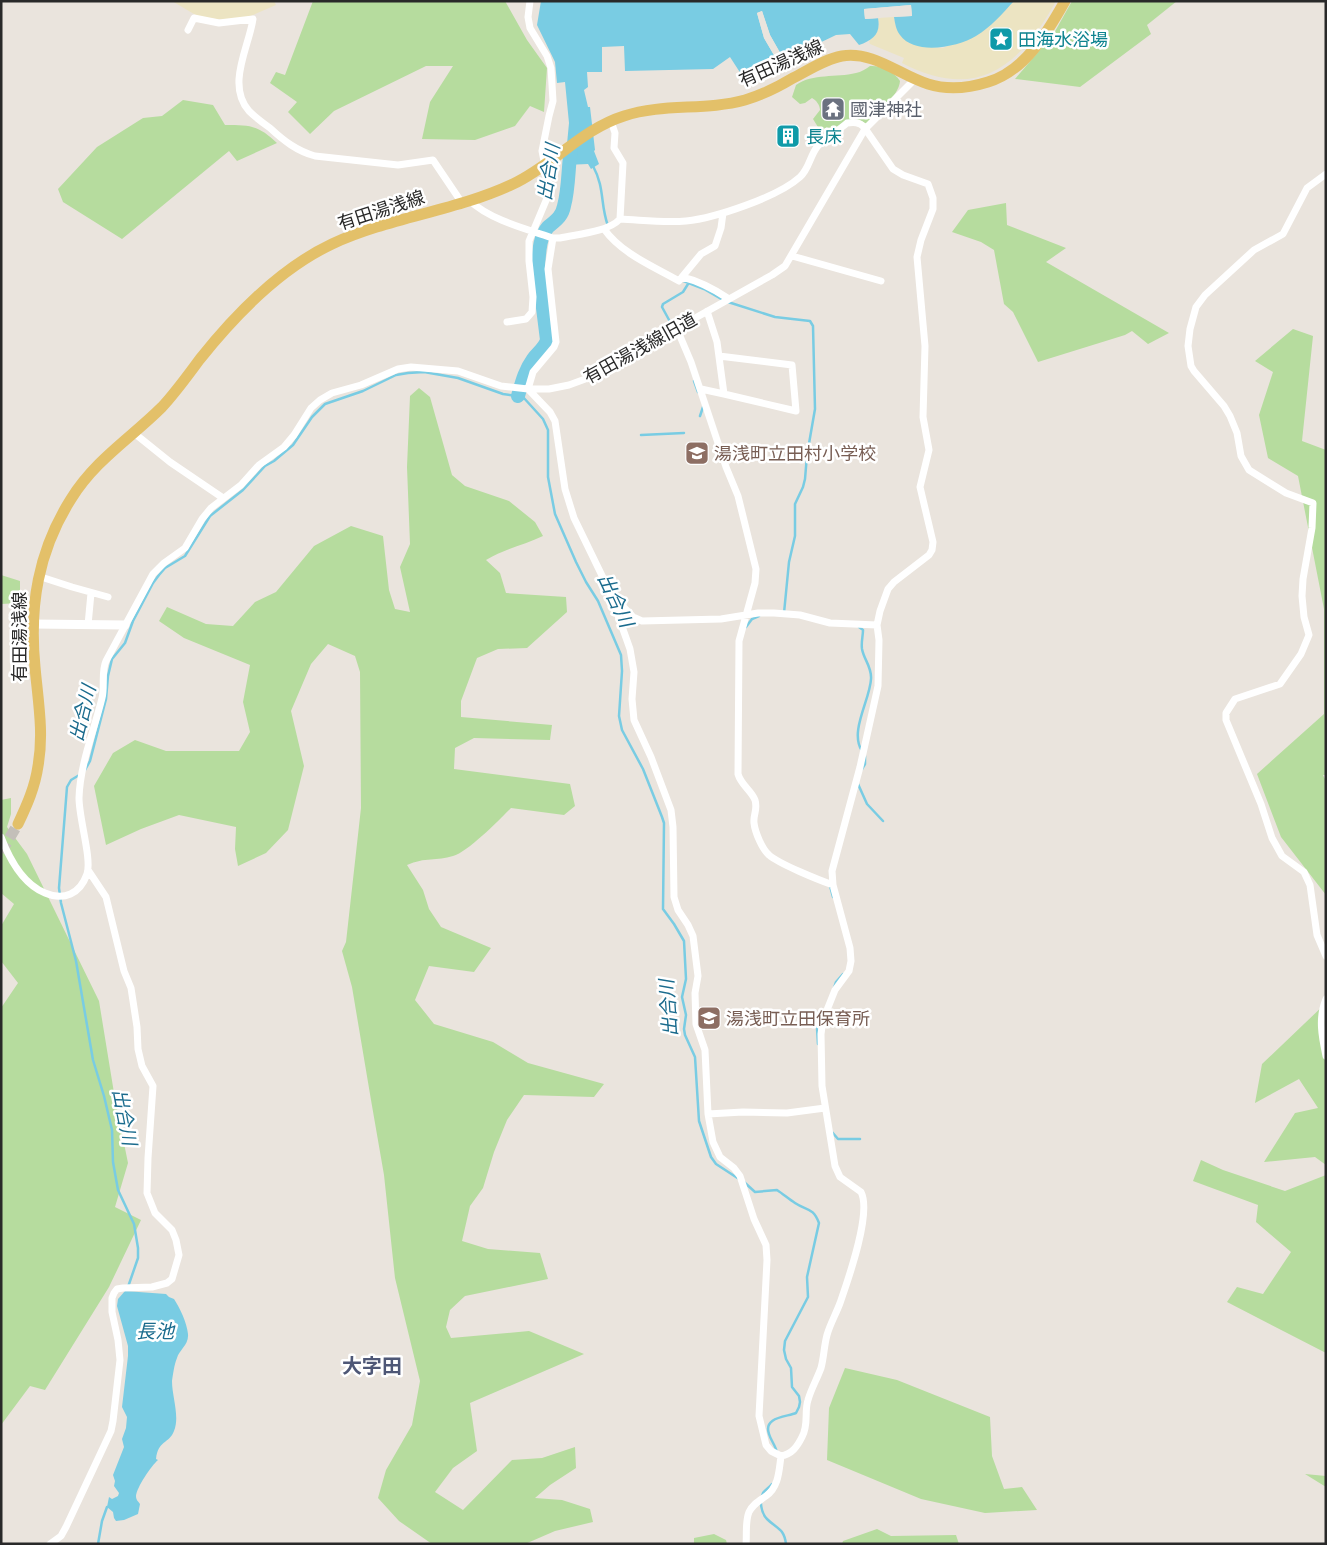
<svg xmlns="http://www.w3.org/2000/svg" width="1327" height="1545" viewBox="0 0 1327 1545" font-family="'IBM Plex Sans','Noto Sans JP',sans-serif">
  <rect width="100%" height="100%" fill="#eae4dd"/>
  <path fill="#b6dc9e" d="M313 1H505L527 40 547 68 544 112 530 106 515 126 475 140 422 139 430 102 453 66H426L334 111 310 134 288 112 297 102 270 83 276 72 285 75Z
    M1072 1H1177L1147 25 1151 34 1080 87 1015 79 1053 35Z
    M870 66C880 65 895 72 900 81 899 96 877 113 866 124 853 113 843 123 831 132L827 127 821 132 813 119 820 110C820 105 816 100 812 98L805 103 800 104 792 97 796 85C813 73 836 78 856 73 861 72 866 69 870 66Z
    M183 100 213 105 225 125C250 125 258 125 277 143L237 161 229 151 122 239 63 202 58 189 97 147 143 118 162 116Z
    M1006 203 1007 225 1066 248 1046 262 1169 333 1148 344 1132 331 1125 335 1038 362 1013 312 1004 304 994 250 981 242 952 232 968 210Z
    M1293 329 1313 336 1302 441 1326 450V775H1323L1326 781V895L1281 837 1257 774 1324 714V609L1298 476 1268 458 1259 415 1273 372 1255 361Z
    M419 388 430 397 452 475 465 486 509 501 535 522 543 536C524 545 504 549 486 560L500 573 506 593 566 597 567 612 527 648 498 649 477 658 461 701V717L552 725 550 740 474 738 455 748 454 769 570 784 575 806 564 815 511 808C499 820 468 852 453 856 437 861 425 857 407 865L423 890 429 909 441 927 491 948 474 972 429 966 415 1000 434 1024 493 1042 528 1063 604 1084 594 1097 524 1095 507 1120 494 1152 483 1188 470 1206 462 1241 488 1249 540 1253 548 1279 465 1296 450 1310 446 1327 451 1338 529 1331 584 1354 470 1403 477 1451 453 1468 435 1492 463 1510 512 1460 542 1458 575 1447 576 1468 550 1485 535 1498 562 1500 590 1509 593 1522 555 1531 525 1544H432L399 1521 378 1498 386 1470 412 1425 420 1381 395 1278 384 1175 371 1100 352 987 342 951 346 942 361 808 360 672 355 656 328 644 311 664 291 711 304 766 288 830 266 853 238 866 235 849 236 827 179 815 141 829 106 845 94 786 113 753 135 740 166 751H239L250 732 243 702 250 665 184 638 159 621 167 607 206 624 233 626 255 602 276 592 314 546 351 526 383 536 389 590 395 609 410 612 400 567 410 544 407 467 410 396Z
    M1 575 20 581V603L1 604Z
    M11 798V814L7 827 27 854 99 1001 115 1099 128 1163 115 1207 141 1220 109 1287 45 1390 30 1386 1 1425V1008L18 983 1 961V926L14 904 1 893V800Z
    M1326 1003V1165L1315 1157 1264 1162 1295 1113 1318 1108 1299 1079 1255 1103 1262 1064Z
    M1201 1160 1223 1170 1285 1191 1326 1175V1353L1227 1302 1237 1287 1263 1294 1291 1252 1256 1222 1258 1205 1193 1181Z
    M845 1368 897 1380 990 1417 992 1456 1004 1489 1022 1487 1037 1510 985 1513 921 1499 827 1460 829 1408Z
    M1305 1474 1326 1476V1487Z
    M877 1529 891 1536 956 1535 959 1544H842L843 1541Z
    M714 1534 726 1540 727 1544H694V1538Z"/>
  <path fill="#ece4c2" d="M172 1H274L276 5 246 18 225 20 199 17Z
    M1014 1H1056C1020 67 976 102 902 63L904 58 870 44 869 41C877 35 880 29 878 18L894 17 896 27 909 43 920 46 943 48 985 29Z"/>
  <path fill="#79cce3" d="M541 1H1014C1002 14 991 27 976 36 958 47 915 56 900 35 896 30 895 23 894 17L912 16 911 5 864 9 865 19 878 18C881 34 873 40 859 45L850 34 836 35 784 60 770 35 762 11 757 13 764 38 774 55 741 74 730 57 713 69 625 71 624 46 602 47V72H587L588 87 584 90 588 107H590L595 150 594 151 599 164 591 169 588 164 565 165 569 123 565 82 557 83 555 62 537 25Z
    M125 1291 166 1294 169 1297 174 1299C180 1308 187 1323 188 1334 189 1345 179 1350 177 1358 174 1365 173 1375 172 1381 172 1397 180 1416 174 1431 169 1444 158 1440 156 1459L158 1460C151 1466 137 1487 136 1496 136 1500 138 1501 140 1504L138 1514 124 1520 116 1521 114 1518 113 1512 107 1507 109 1497 112 1499 118 1496 119 1493 114 1486 115 1481 113 1475 124 1447 122 1439 126 1428 127 1417 122 1407 128 1356V1346L117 1306 118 1299Z"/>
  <path fill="#eae4dd" d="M911 5 912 16 891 17 893 14 909 13V8L867 11V17L879 16 881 18 865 19 864 9Z
    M762 11 770 35 786 63 782 62 768 36 761 14 767 37 776 54 775 57 764 38 757 13Z"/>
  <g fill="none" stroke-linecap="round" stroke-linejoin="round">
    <path stroke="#79cce3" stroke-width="2.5" d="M593 166C605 188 600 204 608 226
      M681 280 704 289 723 300
      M728 302 775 317 810 321 813 326 815 409 807 455 805 479 803 487 795 504V536L789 562 784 613
      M674 329 662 307 663 304 683 292 688 284
      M694 381 698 392
      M700 416 703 407
      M641 435 684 433
      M746 627 752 619 759 616
      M859 627 863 630C863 636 861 642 862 649 864 660 872 667 871 679 870 700 849 732 862 751
      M862 769 865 764V756
      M85 770 90 761 106 699 108 676 112 659 125 643 133 621 153 583 159 575 165 568 185 556 210 516 243 490 265 466 274 461 293 445 312 417 325 404 363 391 396 375 408 373 424 372 458 378 503 394 523 397 543 419 548 430V477L555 514 576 562 586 582 598 601 621 655 622 671 619 716 622 730 643 769 662 817 664 823 663 909 674 924 684 941 686 979 682 997 686 1015 684 1029 685 1035 695 1057 699 1121 711 1157 716 1164 739 1179
      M81 774 71 780 67 787 59 888 61 903 76 961 93 1060 104 1096 112 1130 113 1162 118 1190 134 1224 138 1248V1258L128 1287
      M858 784 867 804 883 821
      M830 886 833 897
      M834 988 836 982 843 974
      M818 1044 817 1028 821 1016
      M832 1132 838 1139H860
      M744 1182 755 1192 777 1190C783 1194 789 1199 795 1203 807 1211 813 1207 819 1223L807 1277 808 1297 785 1341 784 1350 786 1359 791 1368 792 1387 799 1396 800 1402 799 1407 796 1413C786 1417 763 1417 769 1434 771 1441 776 1446 777 1453
      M772 1484C770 1487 765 1490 763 1493 759 1500 761 1513 767 1519 777 1529 784 1528 786 1544
      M98 1544 102 1521 107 1507"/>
    <path stroke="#79cce3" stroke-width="14" d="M518 396C522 382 525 370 533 359 538 352 545 348 547 340L538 268C539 255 539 237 548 227 555 221 562 217 564 206 569 188 568 167 571 148"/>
    <path stroke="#c3bfb9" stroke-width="11" stroke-dasharray="11 5.5" stroke-linecap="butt" d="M1 852 18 824"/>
    <path stroke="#fff" stroke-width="7" d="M188 30 194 18 219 23 253 19C249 47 226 85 249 111 255 117 263 123 270 128 284 141 297 151 315 156L398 165 433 160 462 203
      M611 121 615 133 614 148 623 163 620 219
      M1326 174 1307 188 1283 234 1254 250 1205 295 1196 307 1190 329 1188 346 1191 366 1194 371 1224 406 1230 416 1237 433 1241 456 1249 470 1286 493 1313 503 1312 528 1303 579 1302 596 1304 617 1309 635 1301 654 1280 684 1235 699 1226 713V720L1261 804 1272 838 1282 856 1304 872 1310 885 1317 935 1326 956
      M469 200C490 220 526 229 553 238H560C578 234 608 232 620 219 642 220 664 223 686 221 715 218 778 197 800 177 809 169 810 156 817 147 825 138 838 131 847 123 854 122 859 122 864 127L893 169 903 175 928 184 933 198V209L921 240 917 257 925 346 923 417 929 450 920 487 933 542 932 550 929 555 894 582 888 589 880 611 877 625 879 640 878 686 860 767 832 871 833 885 850 948 851 961 849 971 835 990 823 1020 821 1034 822 1086 835 1166 840 1177 861 1192C872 1213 848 1280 840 1303 836 1314 830 1324 827 1335 824 1346 824 1357 821 1368 817 1379 811 1389 808 1400 804 1412 809 1425 802 1437 797 1447 792 1454 781 1456L771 1451 766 1445 759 1416 767 1260 766 1245 754 1219 740 1176 734 1168 720 1157 713 1142 708 1114 705 1050 696 1024 695 993 698 976 693 936 688 925 678 910 674 897 673 827 671 810 651 757 634 720 632 699 634 672 630 649 609 590 574 518 565 489 555 421 550 412 528 389 533 372 554 347 556 342 548 269 553 238
      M604 229C622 254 653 266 679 281L682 277C699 281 714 289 729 299
      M792 256 881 281
      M682 277 701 254 715 246 721 228 723 213
      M507 322 526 319 532 312 533 297 529 261V241L550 191 542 151 549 116 553 101 551 68 547 56 530 28 528 17 530 1
      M677 329 691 362 726 467 738 496 756 569 755 583 739 641 738 774C741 785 751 790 755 800 758 810 753 814 754 823 755 832 762 849 769 855 779 864 819 880 833 885
      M719 356 792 365 796 411 724 394
      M701 389 724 394 717 342 707 311
      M134 433 170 462 223 498
      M38 576 72 587 108 597
      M614 597 633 617 642 621 721 619 758 613H774L800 615 830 623 877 625
      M88 625 91 593
      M1 837C9 858 23 884 45 893 64 901 80 894 87 874 92 859 79 819 79 798 80 764 94 731 102 698 105 686 101 672 106 661L153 574 164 563 185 548 202 519 211 508 241 485 259 465 284 447 294 435 311 408 320 400 332 393 361 385 398 369 411 367 458 371 501 386 528 389H549L569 385 588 378 772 275 785 266 865 129 915 79
      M1326 999C1318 1018 1322 1037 1326 1056
      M708 1114 743 1112 787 1113 825 1108
      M50 1544 61 1536 66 1527 111 1431 113 1421 120 1360 118 1340 112 1312V1298L114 1293 117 1289 123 1288 152 1287 167 1283 172 1279 179 1255 176 1240 172 1230 155 1213 147 1193 148 1158 153 1086 142 1066 138 1049 137 1027 131 988 124 971 106 897 88 870
      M746 1544C747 1533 745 1522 749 1512 753 1504 759 1501 766 1496 779 1487 779 1470 781 1456"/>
    <path stroke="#fff" stroke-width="9" d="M33 624 125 625"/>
    <path stroke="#e3c069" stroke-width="11" d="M18 824C27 805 35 787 38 766 44 733 38 701 35 667 29 606 38 551 71 499 95 460 131 438 162 407 176 392 188 375 200 359 235 315 281 268 332 244 390 217 456 211 513 184 552 166 582 129 624 116 663 103 705 111 745 100 762 95 778 87 793 78 809 70 825 59 842 56 874 51 899 75 928 84 947 90 969 88 988 82 1025 71 1047 33 1065 1"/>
  </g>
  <defs>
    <g id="sight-square" transform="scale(1.25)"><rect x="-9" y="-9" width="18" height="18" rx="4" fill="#0f9aa8" stroke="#fff"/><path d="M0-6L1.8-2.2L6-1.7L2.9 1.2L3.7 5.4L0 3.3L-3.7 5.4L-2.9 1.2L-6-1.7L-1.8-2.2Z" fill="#fff"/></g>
    <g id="temple-square" transform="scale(1.25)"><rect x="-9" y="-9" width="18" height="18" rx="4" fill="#6b7280" stroke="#fff"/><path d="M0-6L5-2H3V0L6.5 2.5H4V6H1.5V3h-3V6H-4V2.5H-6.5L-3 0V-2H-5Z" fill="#fff"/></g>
    <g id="building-square" transform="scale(1.25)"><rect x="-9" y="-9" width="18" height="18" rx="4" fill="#0f9aa8" stroke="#fff"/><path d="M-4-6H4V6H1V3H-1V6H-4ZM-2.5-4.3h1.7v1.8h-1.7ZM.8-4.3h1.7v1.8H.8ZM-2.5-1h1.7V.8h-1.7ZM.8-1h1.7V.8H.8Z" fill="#fff"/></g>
    <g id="school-square" transform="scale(1.25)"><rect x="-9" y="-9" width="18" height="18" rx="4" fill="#8d6e63" stroke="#fff"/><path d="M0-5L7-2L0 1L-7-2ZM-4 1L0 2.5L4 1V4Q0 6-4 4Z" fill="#fff"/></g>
  </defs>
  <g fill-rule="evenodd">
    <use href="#sight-square" x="1001" y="39"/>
    <use href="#temple-square" x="833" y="109"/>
    <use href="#building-square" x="788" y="136"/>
    <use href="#school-square" x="697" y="453"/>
    <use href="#school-square" x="709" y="1018"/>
  </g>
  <g text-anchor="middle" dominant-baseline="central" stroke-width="5" stroke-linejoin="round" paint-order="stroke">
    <g font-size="18" fill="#0d838f" stroke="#fff" text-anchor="start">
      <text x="1018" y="39">田海水浴場</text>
      <text x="806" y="136">長床</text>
    </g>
    <g font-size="18" fill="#292929" stroke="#fff">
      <text transform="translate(781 63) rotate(-24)">有田湯浅線</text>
      <text transform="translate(381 210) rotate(-18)">有田湯浅線</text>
      <text transform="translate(640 348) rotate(-29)">有田湯浅線旧道</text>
      <text transform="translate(19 637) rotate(-90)">有田湯浅線</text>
    </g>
    <g font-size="18" fill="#5b616d" stroke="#fff" text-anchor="start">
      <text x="850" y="109">國津神社</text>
    </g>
    <g font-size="18" fill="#785e54" stroke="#fff" text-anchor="start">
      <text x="714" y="453">湯浅町立田村小学校</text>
      <text x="726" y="1018">湯浅町立田保育所</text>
    </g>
    <g font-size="19" font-style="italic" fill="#1a6b8d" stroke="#fff">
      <text transform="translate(548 172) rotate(-81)">出合川</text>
      <text transform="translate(616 600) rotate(65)">出合川</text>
      <text transform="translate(82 713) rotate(-76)">出合川</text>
      <text transform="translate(668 1008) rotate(-94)">出合川</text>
      <text transform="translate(125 1117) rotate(79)">出合川</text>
      <text x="155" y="1331">長池</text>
    </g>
    <g font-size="20" font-weight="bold" fill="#4e5776" stroke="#fff">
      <text x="372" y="1365">大字田</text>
    </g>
  </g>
  <rect width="1327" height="1545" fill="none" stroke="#292929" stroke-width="5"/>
</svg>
